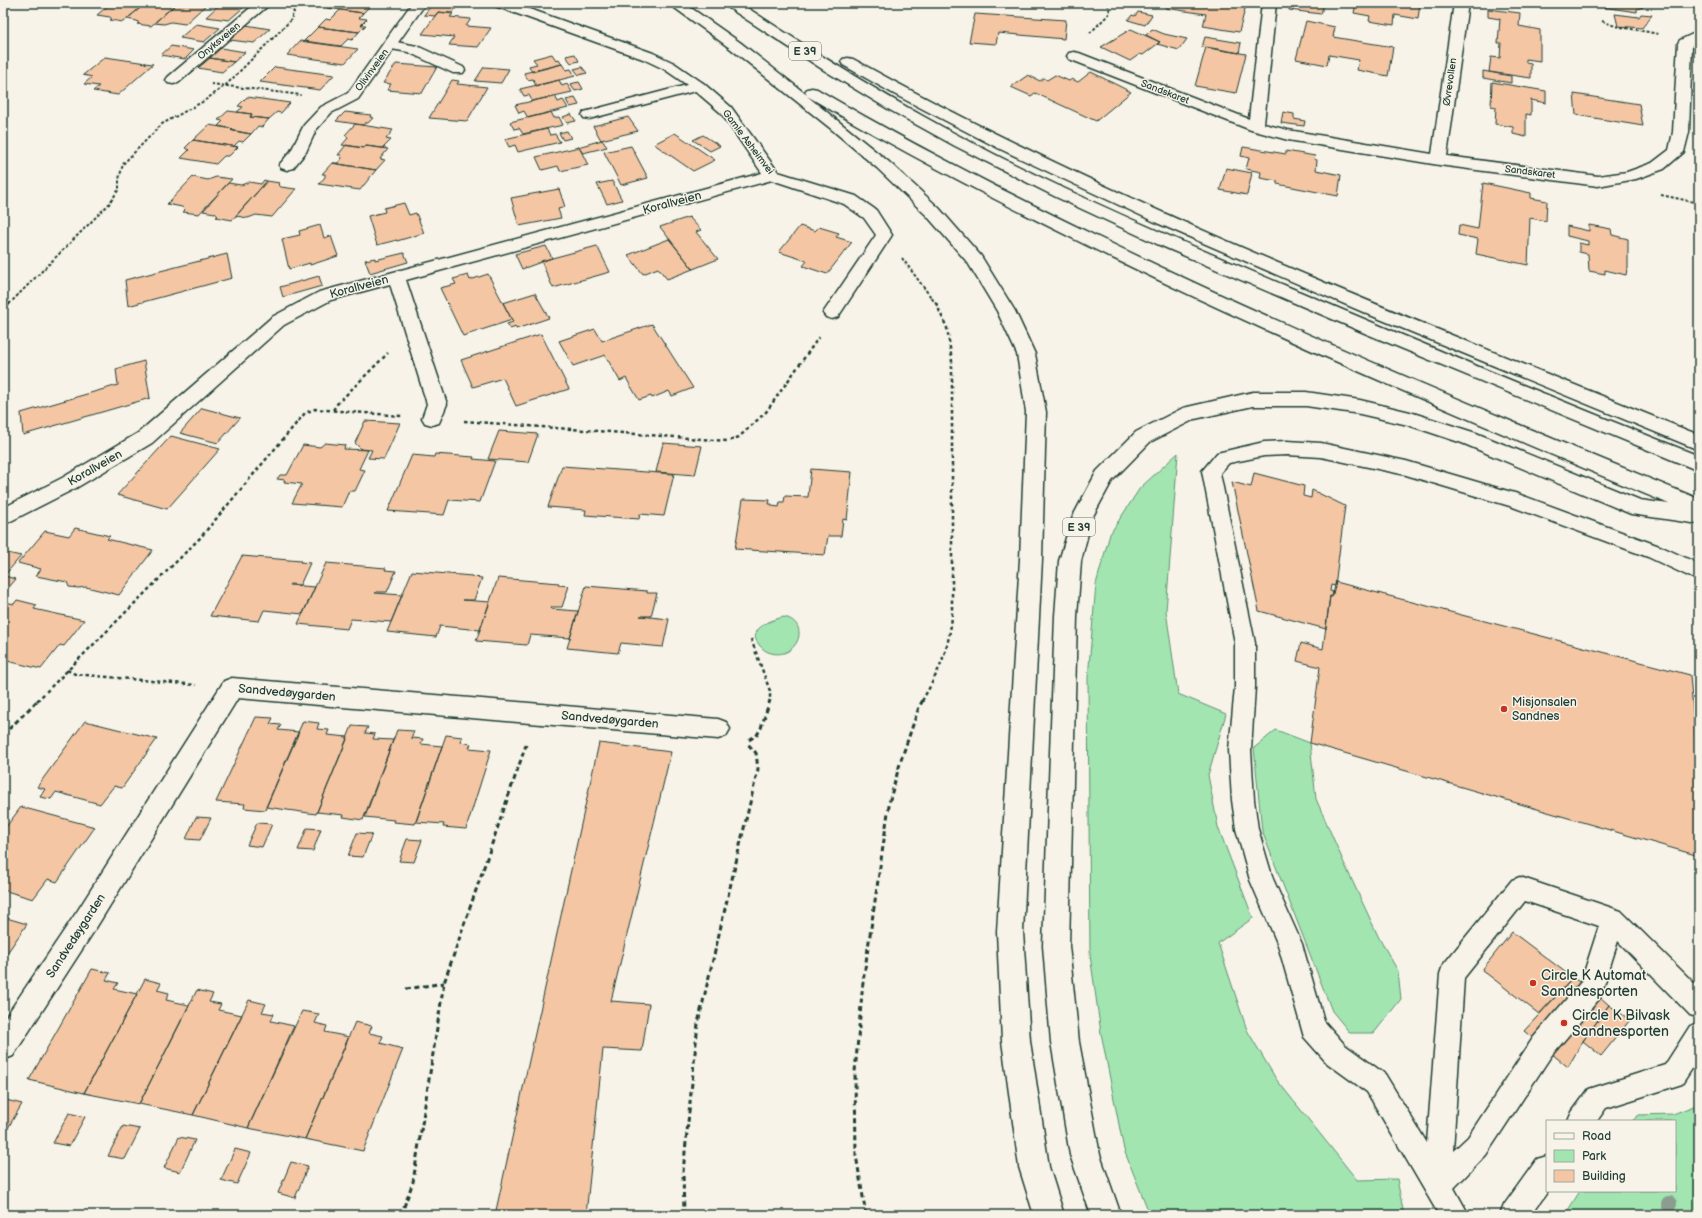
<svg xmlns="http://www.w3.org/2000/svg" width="1702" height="1218" viewBox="0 0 1702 1218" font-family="'Balsamiq Sans',sans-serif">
  <rect width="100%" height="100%" fill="#f7f3e8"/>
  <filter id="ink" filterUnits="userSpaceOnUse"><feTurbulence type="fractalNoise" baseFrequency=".025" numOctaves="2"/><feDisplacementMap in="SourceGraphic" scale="8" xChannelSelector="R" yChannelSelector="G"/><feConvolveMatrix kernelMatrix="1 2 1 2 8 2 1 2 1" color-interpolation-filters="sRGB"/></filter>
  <g filter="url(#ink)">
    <path fill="#a2e5b0" stroke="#609172" d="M1178 453 1166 611 1178 694 1226 714 1208 775 1218 827 1253 918 1218 943 1247 1030 1276 1079 1357 1180 1397 1179 1404 1215H1150L1124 1150 1101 1033 1090 955 1088 678 1096 584 1110 534 1140 488Z
      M784 617C813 623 796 663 768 652 763 650 760 646 757 642 749 627 774 619 784 617Z
      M1276 730 1310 743 1316 799 1344 863 1379 938 1398 971 1401 999 1374 1033H1350L1332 1011 1262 831 1254 748Z
      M1699 1104V1215H1565L1580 1191H1675V1121H1632L1639 1115 1673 1114Z"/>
    <path fill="#f4c6a4" stroke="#1f3d34" d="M111 3H146L123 22 110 20 112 19 110 17 97 15Z
      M146 3H177L151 26 137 24 139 23 137 21 127 19Z
      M177 3 207 4 185 24 171 22 164 24 154 23Z
      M221 3 244 7 229 20 206 17Z
      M332 3H373L363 13 327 8Z
      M433 3H460L452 13 438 12 435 16 424 15Z
      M1167 3H1243L1242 5H1246L1239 32 1203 26 1206 14 1165 8Z
      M1289 3H1324L1321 14 1289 10Z
      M1356 3H1420L1418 19 1395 15 1394 25 1369 21 1370 16 1354 13Z
      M1594 3H1636L1643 7 1637 9V12L1595 6Z
      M1488 9 1520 13 1519 26 1540 30V61L1526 59V63L1531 64V78L1489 72 1491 57 1500 58 1501 43H1498L1500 19 1488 17Z
      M340 10 363 13 359 18 367 19 361 25H366L359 32 318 27 326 19 330 20Z
      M438 12 453 14 450 17 471 19 466 26 491 28 478 47 449 45 454 37 422 34Z
      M1138 12 1152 15 1145 25 1128 20 1132 15 1135 16Z
      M975 14 1066 20 1064 39 998 33 996 44 969 42Z
      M1615 14 1639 17 1641 14 1652 15 1642 28 1618 26Z
      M1306 21 1335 27 1333 37 1393 47 1388 76 1357 70 1359 60 1329 55 1327 65 1296 59Z
      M196 24 220 28 204 42 180 38Z
      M246 25 270 29 254 43 230 40Z
      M318 27 359 32 352 40 348 39 341 46 304 41Z
      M1131 29 1160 42 1143 55 1140 54 1130 61 1101 47Z
      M1152 29 1164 34 1187 39 1179 50 1157 44 1160 42 1146 35Z
      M1205 37 1241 43 1239 53 1202 47Z
      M300 41 358 49 345 63 287 55Z
      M171 46 194 50 185 59 161 55Z
      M1206 47 1246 54 1236 93 1195 86Z
      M221 48 245 52 234 62 210 58Z
      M552 54 556 60 559 59 562 64 532 72 529 66 537 64 533 59Z
      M575 54 579 61 571 63 566 56Z
      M105 57 146 63H145L153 64 118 95 93 91 99 86 84 84 92 77 83 75Z
      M210 58 234 62 222 72 198 68Z
      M396 64 437 67 422 93 387 90 391 84 383 83Z
      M562 64 566 70 571 69 575 76 536 86 533 79 528 80 524 73Z
      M275 67 334 75 320 90 260 82Z
      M484 67 509 69 501 83 475 81Z
      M582 67 587 73 579 75 574 69Z
      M1483 71 1511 76V83L1483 78Z
      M1091 72 1131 92 1096 121 1035 93 1031 96 1011 87 1028 75 1040 81 1044 78 1047 80 1055 75 1069 81 1072 79 1078 82Z
      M452 80 459 81 457 84 487 87 467 121 429 118Z
      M559 80 562 86 567 84 572 92 532 101 529 95 524 96 520 89Z
      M579 82 583 89 575 91 570 84Z
      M1492 82 1546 91V103L1531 100V115L1526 114V137L1513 134V127L1495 124 1496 107 1491 106Z
      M1574 94 1639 104 1643 126 1576 115Z
      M555 96 558 102 563 100 568 108 528 118 524 111 519 113 515 105Z
      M247 97 290 103 281 113 277 112 269 119 250 117 252 114 237 112 243 107 238 106Z
      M575 98 579 105 570 107 566 100Z
      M228 111 252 114 250 117 269 119 262 127 258 126 251 134 233 131 231 130 233 129 218 126 223 121 218 120Z
      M345 112 371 115 370 117 373 118 368 123H365L363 125 336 121Z
      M551 112 554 118 559 117 563 125 523 134 519 128 514 129 510 122Z
      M1283 112 1294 114V119L1305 121 1304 126 1281 123Z
      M571 114 576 121 567 123 563 117Z
      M628 117 638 131 601 140 593 126Z
      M355 124 393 130 386 139 391 140 383 148 366 146 364 148 342 145 348 138 347 136 345 135Z
      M209 125 233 129 231 130 251 134 243 142 239 141 234 146 238 147 193 140Z
      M547 129 550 135 555 134 560 142 518 152 515 145 509 147 505 139Z
      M567 131 571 138 563 140 559 133Z
      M675 133 715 160 693 171 654 144Z
      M703 135 720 146 710 151 693 140Z
      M193 140 238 147 229 156H224L216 164 181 158 189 150 185 148Z
      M602 140 607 147 583 153 578 147Z
      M346 145 364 148 366 146 388 149 380 159 385 160 376 170 332 163H338L342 158 341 155H338Z
      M631 146 648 178 621 185 604 152Z
      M579 147 588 165 560 171 558 166 542 170 536 157Z
      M1243 147 1286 154V151L1315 156 1314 159 1317 160 1316 170 1341 175 1338 196 1277 184V181L1260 178 1261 172 1246 169 1249 158 1241 156Z
      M332 163 376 170 360 190 319 184 325 177V174H322Z
      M1226 168 1252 173 1247 195 1220 190Z
      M193 177 208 180 216 177 232 179 199 214 183 212 185 210 182 207 167 204Z
      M264 180 267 181 232 220 216 217 218 216 215 213 203 211 228 183 241 185 249 182 261 184Z
      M267 181 280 183 278 184 281 187 296 189 272 217 256 215 248 218 236 216Z
      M612 181 622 200 607 204 597 184Z
      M1483 183 1531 193V198L1547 201 1546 221 1530 218 1528 265 1476 254 1478 239 1458 235 1459 225 1478 229Z
      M559 189 565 207 558 209 561 218 519 226 511 198Z
      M404 203 409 215 416 213 424 233 397 241V240L377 245 368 216 385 212 384 208Z
      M689 217 701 230 696 232 718 259 693 269 660 227Z
      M320 225 324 238 331 236 338 256 310 265V263L289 269 282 239 300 235 299 231Z
      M1589 225 1611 229 1612 235 1628 239V269H1627L1626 275 1605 270V274L1589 271 1588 254 1579 252V243L1588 245V241L1567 236V226L1589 231Z
      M800 226 815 231 819 227 839 233 836 237 852 242 827 274 803 266 807 261 779 252Z
      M669 239 693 269 667 279 658 268 643 274 628 255Z
      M546 246 552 258 522 269 515 254Z
      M597 246 610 272 553 288 541 261Z
      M404 253 408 262 370 273 365 260 375 258V260Z
      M227 254 232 278 128 306 125 280Z
      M488 274 512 320 463 336 440 288 456 284 453 279 468 275 470 280Z
      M319 276 322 286 283 297 280 287Z
      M535 293 549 318 516 329V327L510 329 507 324 513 322 503 303Z
      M652 324 693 388 672 396 669 391 652 398 651 396 639 400 626 378 620 381 605 355 573 366 559 341 595 329 602 341Z
      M541 334 569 389 516 406 503 378 473 387 461 360Z
      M144 361 150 398 23 435 21 413 118 385 116 369Z
      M202 408 240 418 218 443 180 433Z
      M365 421 400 423 384 459 368 458 372 450 361 449 355 443Z
      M499 431 538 434 528 462 488 459Z
      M171 436 220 449 167 509 117 495Z
      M325 443 345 445 344 449 368 450 359 469 365 470 355 491H349L342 507 292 503 302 484 284 482 285 480 277 479 280 475H287L303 445 320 447Z
      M663 443 702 446 695 475 656 472Z
      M435 454 474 457 473 459 495 461 480 502 449 500 444 515 388 511 412 455 434 457Z
      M562 466 674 474 664 516 640 514 639 519 585 515 586 510 548 507Z
      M811 469 852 472 847 520 843 519 841 536H828L825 555 735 549 743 499 770 500 769 504H772V506L779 507 780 502H784L785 496 808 497Z
      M1254 473 1304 486 1303 496 1311 498 1312 490 1345 506 1335 586 1331 585 1330 591 1333 592 1332 597 1330 596 1326 629 1259 611 1232 482 1251 487Z
      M75 528 110 536 107 539 153 550 119 595 86 587 79 588 69 587 67 582 36 576 41 569 18 563 45 531 69 536Z
      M3 552 21 556 4 576 16 579 5 592H3Z
      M242 556 301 561 300 562 310 563 300 585 290 584 289 585 315 587 303 614 264 610 259 621 210 616Z
      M326 563 386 568 385 570 396 571 387 592H376L375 593 402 595 391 622 351 619 347 629 298 624Z
      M412 571 472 576V577L482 578 474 600H463L490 602 480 630 440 626 436 637 387 632Z
      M498 578 559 583 558 585 569 586 562 607H552L551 609 578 611 570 638 530 635 527 645 476 641Z
      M1336 582 1690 675 1699 783V856L1310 743 1320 667 1297 661 1301 643 1323 649 1330 596 1332 597Z
      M586 586 647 591V593H657L651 616H640L669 619 663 647 621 643 618 653 567 648Z
      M17 600 37 605 34 609 84 620 64 646 60 645 41 669 3 660V605L5 602 14 604Z
      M256 717 273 718 270 724 281 725 278 730 299 732 265 810 244 808 245 804 216 802Z
      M85 721 157 739 122 788 114 786 100 804 56 792 51 799 40 797 45 789 37 787Z
      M303 721 319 723 317 729 329 730 327 735 348 737 316 814 266 807Z
      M352 726 368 727 365 733 375 734 373 739 393 740 363 820 343 817 344 815 317 812Z
      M397 730 414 731 411 738 423 739 421 744 442 746 415 824 393 822 394 820 365 817Z
      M446 735 462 737 461 742 471 744 469 748 491 750 466 829 443 827 444 824 416 822Z
      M599 743 671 752 611 1001 649 1004 642 1051 603 1049 586 1215H495Z
      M21 807 95 827 57 882 48 879 33 899 3 890V831Z
      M196 817 211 818 200 840 186 839Z
      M257 823 272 824 262 847 247 845Z
      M307 828 321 829 313 851 298 850Z
      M357 833 372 834 363 857 348 856Z
      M407 839 422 840 414 862 399 861Z
      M3 917 27 924 3 959Z
      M1512 932 1573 978 1539 1014 1482 970Z
      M92 969 110 973 106 980 118 983 114 989 137 994 84 1093 29 1080Z
      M1573 978 1591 989 1609 1005 1583 1041 1568 1067 1524 1031Z
      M145 979 161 983 157 990 169 993 166 1000 189 1005 139 1104 84 1093Z
      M197 990 213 994 209 1002 221 1004 218 1010 242 1015 193 1115 139 1104Z
      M249 1000 266 1004 262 1012 274 1014 271 1021 294 1026 248 1128 193 1115Z
      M1609 1005 1630 1020 1601 1056 1583 1041Z
      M302 1011 319 1014 315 1023 327 1026 325 1032 349 1037 305 1139 248 1128Z
      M355 1022 372 1026 369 1033 383 1036 380 1043 403 1049 363 1151 305 1139Z
      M6 1100 22 1104 5 1133 3 1132V1105Z
      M69 1113 85 1117 69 1146 53 1143Z
      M123 1126 140 1129 125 1159 108 1156Z
      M179 1137 195 1140 180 1172 164 1168Z
      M235 1149 251 1153 237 1184 221 1180Z
      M291 1162 308 1166 295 1198 278 1193Z"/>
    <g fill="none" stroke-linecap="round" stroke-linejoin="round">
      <g stroke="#1f3d34" stroke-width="3">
        <path id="lane" d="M391 41 417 46 463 67 465 70 463 73H453L408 52 386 48 385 45 386 42Z
          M698 82 703 83 705 86 703 89 589 119 584 118 582 115 584 112Z
          M1287 441 1321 443 1406 461 1518 494 1662 547 1699 564V581L1648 557 1513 507 1406 475 1321 457 1287 455 1264 456 1229 463 1220 473 1255 643V687L1251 750 1254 800 1258 829 1273 879 1302 944 1324 1021 1345 1045 1385 1074 1427 1143 1440 974 1443 965 1512 880 1520 877 1621 911 1699 988V1018L1690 1015 1618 941 1600 998 1551 1056 1486 1155 1454 1188 1469 1215H1439L1367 1092 1327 1063 1304 1037 1278 945 1250 880 1236 829 1232 800 1229 750 1235 687V643L1202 471 1217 453 1264 442ZM1525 901 1599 926 1581 982 1533 1038 1468 1137 1453 1151 1464 978Z
          M1699 1022V1058L1682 1084 1606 1108 1597 1121H1568L1572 1112 1589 1089 1665 1065 1690 1026Z
          M1547 1156 1548 1191 1531 1215H1500L1504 1205 1537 1159Z"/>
      </g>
      <g stroke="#1f3d34" stroke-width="3">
        <path id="street" d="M256 3H271L178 83 173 84 168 83 166 80 168 77Z
          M412 3H426L358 99 331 113 316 130 306 152 293 168 287 170 281 168 279 165 291 151 304 125 321 107 348 93Z
          M493 3H513L653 53 674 63 703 83 731 107 778 172 856 196 876 210 892 235 838 317 832 319 826 317 823 313 876 235 864 218 844 204 772 180 406 280 447 404 439 423 432 425 425 423 422 418 427 404 390 284 331 300 284 325 152 443 76 488 3 525V508L62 478 138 433 272 317 319 292 762 173 721 113 693 89 664 69 643 59 495 6Z
          M1262 3H1276L1264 124 1288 130 1432 154 1454 3H1468L1447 156 1598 176 1627 172 1652 163 1669 150 1673 132 1678 43 1680 40 1699 31V41L1692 45 1689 132 1684 152 1664 169 1636 179 1598 186 1439 165 1288 140 1251 130 1069 59 1067 56 1069 53 1074 52 1079 53 1249 119Z
          M232 678 718 719 726 722 730 729 726 736 718 739 238 698 96 928 13 1056 3 1060V1021L78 910 224 681Z"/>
      </g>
      <g stroke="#1f3d34" stroke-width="3">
        <path id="highway" d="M668 3H684L741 43 807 95 805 92 807 89 812 88 817 89C909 143 1003 191 1098 237 1295 333 1497 416 1699 499V524L1631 514 1462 443 1408 425 1360 414 1306 406H1253L1195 419 1150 442 1112 481 1092 518 1081 561 1077 616 1069 946 1079 1042 1100 1155 1121 1215H1091L1070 1155 1051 1042 1043 946 1055 616 1059 561 1072 518 1097 471 1136 432 1183 408 1253 392H1306L1360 400 1410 412 1476 433 1640 500 1669 504C1472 421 1274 338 1082 243 989 197 897 149 807 96L889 162 939 208 981 256 1015 311 1035 354 1046 412 1042 559 1023 932 1030 1041 1049 1167 1064 1215H1034L1019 1167 1002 1041 997 932 1020 559 1026 412 1017 354 997 311 968 263 927 216 877 168 830 128 731 49Z
          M724 3H740C814 52 890 100 969 141 1071 195 1178 240 1284 285 1422 344 1560 401 1699 456V471L1367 334 1157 244 1056 197 955 146 888 109 822 69 726 6Z
          M848 58 853 59C1124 209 1413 319 1699 435V450L1370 315 1157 223 998 148 894 94 843 65 841 62 843 59Z"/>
      </g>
      <path stroke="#1f3d34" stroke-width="2" stroke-dasharray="3 2" stroke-linecap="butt" d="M1050 3H1070
        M1602 21 1615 26 1659 34
        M1090 33 1110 13 1108 3
        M211 84 301 95
        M1661 195 1699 203
        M902 258 936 304
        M9 304 109 204 119 189V179L123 164 162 124 204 101 226 85 290 21 294 12 290 8"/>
      <path stroke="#1f3d34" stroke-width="2.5" stroke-dasharray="3.5 3" stroke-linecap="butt" d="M3 310 10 303
        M333 410 337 404 388 353
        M464 421 728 441 739 437 766 412 819 337
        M751 639 770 691V701
        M67 670 75 674 196 685
        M37 701 200 538 305 413 315 409 402 416
        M922 701C939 671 948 652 952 617V361L947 328 936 303"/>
      <path stroke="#1f3d34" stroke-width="3" stroke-dasharray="5 3.5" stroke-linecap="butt" d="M3 735 38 700
        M749 740 757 735 761 728 770 700
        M406 989 444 983
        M401 1215 413 1182 444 983 526 745
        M684 1215 683 1172 698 1023 758 769 756 753 747 743
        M866 1215 856 1155 855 1072 863 982 890 799 901 760 919 707 923 700"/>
      <use href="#lane" fill="#f7f3e8" fill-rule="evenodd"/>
      <use href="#street" fill="#f7f3e8" fill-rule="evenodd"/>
      <use href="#highway" fill="#f7f3e8" fill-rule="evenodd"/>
    </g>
    <circle fill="#8b9d8f" cx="1669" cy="1204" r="8"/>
  </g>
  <g fill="#c8321e" stroke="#f7f3e8" stroke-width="1.5">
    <circle cx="1504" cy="709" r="4"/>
    <circle cx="1533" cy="983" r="4"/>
    <circle cx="1564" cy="1023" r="4"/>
  </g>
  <g text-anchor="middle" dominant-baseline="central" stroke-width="3" stroke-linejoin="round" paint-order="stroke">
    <g font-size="10" fill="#1f3d34" stroke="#f7f3e8">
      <text transform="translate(219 41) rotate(-40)">Onyksveien</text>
      <text transform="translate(372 70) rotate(-54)">Olivinveien</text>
      <text transform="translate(1450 82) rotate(-82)">Øvrevollen</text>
      <text transform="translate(1165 92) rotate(21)">Sandskaret</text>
      <text transform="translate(748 142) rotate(53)">Gamle Asheimvei</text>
      <text transform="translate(1530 172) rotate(7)">Sandskaret</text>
    </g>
    <g fill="#f7f3e8" stroke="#60746a" stroke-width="1">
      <rect x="789" y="42" width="32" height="18" rx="3"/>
      <rect x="1063" y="518" width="32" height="18" rx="3"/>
    </g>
    <g font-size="11" font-weight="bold" fill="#1f3d34">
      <text x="805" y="51">E 39</text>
      <text x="1079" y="527">E 39</text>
    </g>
    <g font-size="12" fill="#1f3d34" stroke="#f7f3e8">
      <text transform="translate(672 203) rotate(-15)">Korallveien</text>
      <text transform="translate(359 287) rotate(-15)">Korallveien</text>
      <text transform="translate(95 468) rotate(-30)">Korallveien</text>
      <text transform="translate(287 693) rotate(5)">Sandvedøygarden</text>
      <text transform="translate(610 720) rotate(5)">Sandvedøygarden</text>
      <text transform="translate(76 936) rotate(-57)">Sandvedøygarden</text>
    </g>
    <g font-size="12" fill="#1f3d34" stroke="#f7f3e8" text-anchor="start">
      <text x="1512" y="702">Misjonsalen<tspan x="1512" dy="14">Sandnes</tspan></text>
    </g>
    <g font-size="14" fill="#1f3d34" stroke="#f7f3e8" text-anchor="start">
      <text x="1541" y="975">Circle K Automat<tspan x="1541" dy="16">Sandnesporten</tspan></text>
      <text x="1572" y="1015">Circle K Bilvask<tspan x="1572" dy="16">Sandnesporten</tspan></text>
    </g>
  </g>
  <rect width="1702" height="1218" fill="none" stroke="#f7f3e8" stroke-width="16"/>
  <rect x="8" y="8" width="1686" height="1202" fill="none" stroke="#1f3d34" stroke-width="1.5" filter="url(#ink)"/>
  <rect x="1546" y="1120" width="130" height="72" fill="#f7f3e8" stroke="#a1aaa0"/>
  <rect x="1554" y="1133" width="20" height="6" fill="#f7f3e8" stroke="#a1aaa0"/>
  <text x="1582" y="1140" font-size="12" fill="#1f3d34">Road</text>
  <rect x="1554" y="1150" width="20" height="12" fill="#a2e5b0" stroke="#a1aaa0"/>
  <text x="1582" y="1160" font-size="12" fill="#1f3d34">Park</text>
  <rect x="1554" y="1170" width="20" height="12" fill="#f4c6a4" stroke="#a1aaa0"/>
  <text x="1582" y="1180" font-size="12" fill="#1f3d34">Building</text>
</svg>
